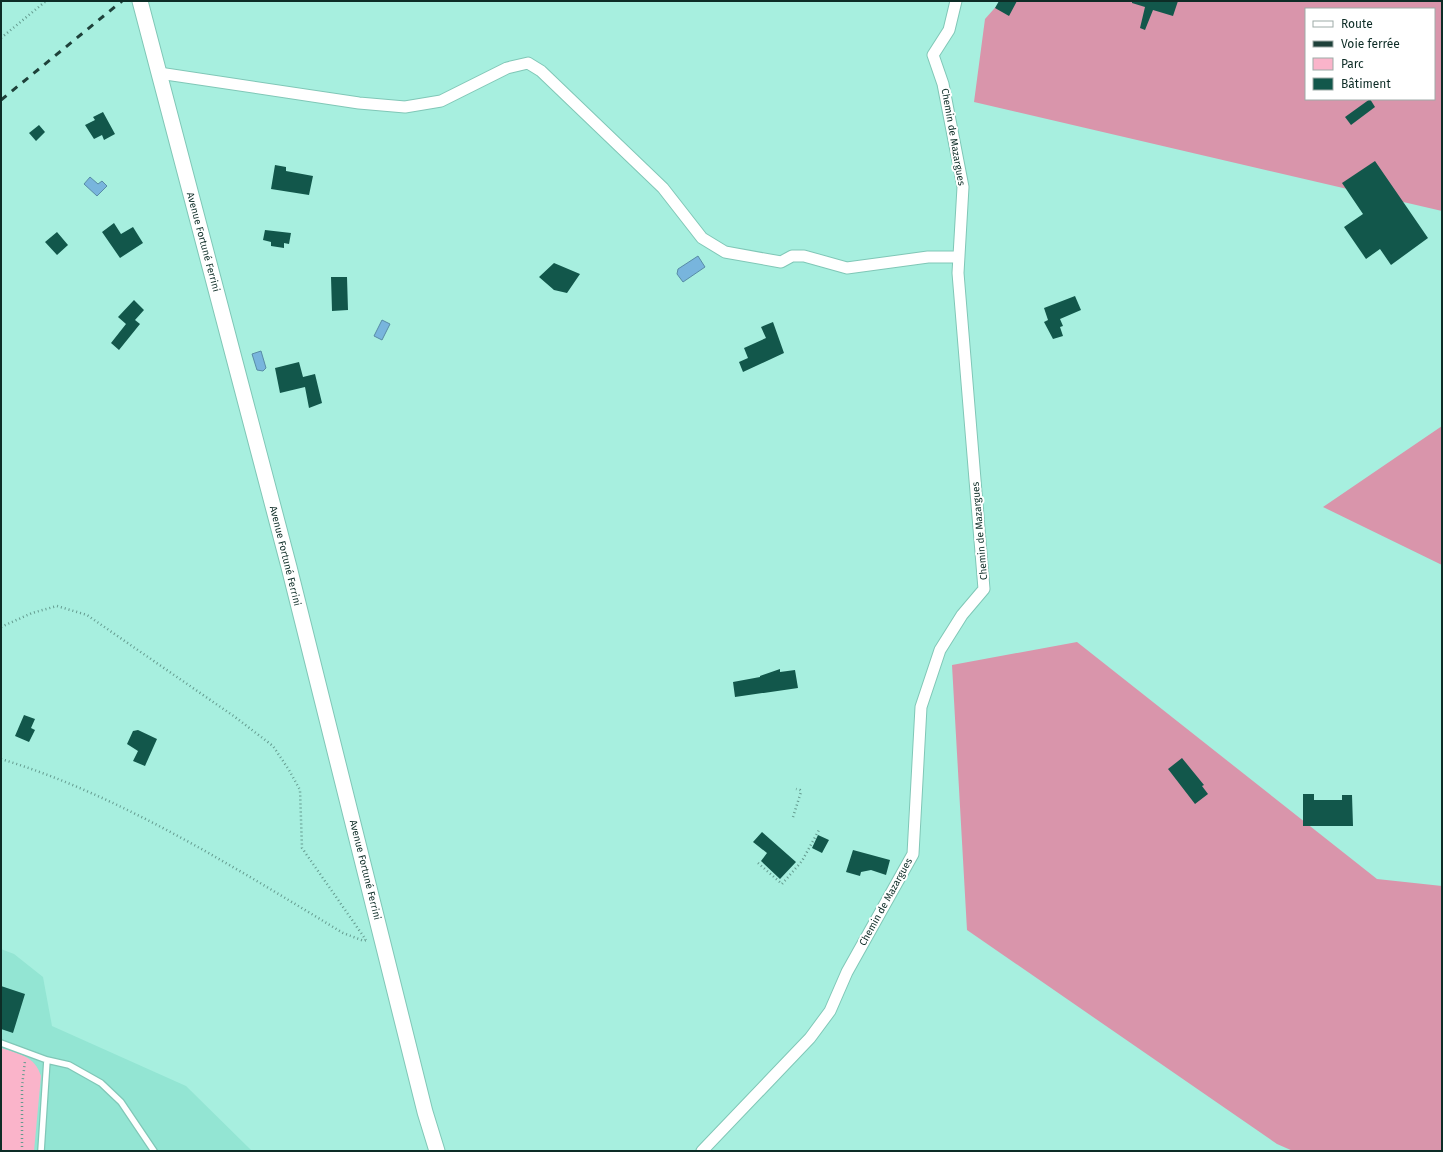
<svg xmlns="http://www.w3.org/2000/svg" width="1443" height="1152" viewBox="0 0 1443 1152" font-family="'Fira Sans',sans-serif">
  <rect width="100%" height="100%" fill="#a7efdf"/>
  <path fill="#93e5d3" d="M1 949 14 954 43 977 52 1026 186 1086 252 1151H1Z"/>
  <path fill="#fab4ca" d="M1 1048C19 1054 35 1056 41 1076L34 1151H1Z"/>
  <path fill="#d995ab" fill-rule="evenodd" d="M1001 1H1442V211L974 102 985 19ZM1306 9H1434V99H1306Z
    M1442 426V565L1323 507Z
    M1077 642 1377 879 1442 886V1151H1293L1277 1144 967 930 952 665Z"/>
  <path fill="#78b5dd" stroke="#588ca6" d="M90 177 98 184 102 181 107 186 97 196 84 184Z
    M698 256 705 267 683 282 677 274 678 269Z
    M382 320 390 324 382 340 374 336Z
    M261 351 266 368 263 371 257 370 252 354Z"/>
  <path fill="#12574b" d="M999 1H1017L1009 16 995 8Z
    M1132 1H1178L1173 16 1153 10 1145 30 1140 28 1145 7 1132 3Z
    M1370 99 1375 107 1351 125 1345 117Z
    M103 112 115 134 104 140 102 135 94 139 85 125 95 120 93 117Z
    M39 125 45 132 36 141 29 133Z
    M1375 161 1428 238 1391 265 1380 249 1366 259 1344 227 1363 214 1342 183Z
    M275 165 286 167V171L313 176 309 195 271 189Z
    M114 223 121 234 133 227 143 243 120 258 102 232Z
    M265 230 291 233 289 244 284 243V248L271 246V242L263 240Z
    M57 232 68 245 57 255 45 242Z
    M554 263 580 274 567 293 554 290 539 277Z
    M331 277H347L348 310 332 311Z
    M1075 296 1081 310 1060 319 1063 326 1060 327 1063 336 1053 339 1044 322 1048 320 1044 308Z
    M134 300 144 310 135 320 140 324 119 350 111 343 126 324 118 317Z
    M773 322 784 353 743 372 739 362 748 358 744 348 766 338 761 327Z
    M299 362 303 377 315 374 322 403 309 408 305 387 280 393 275 368Z
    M780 669V672L795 670 798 688 735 697 733 682 760 677V676Z
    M24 715 35 719 31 728 35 730 29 742 15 736Z
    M138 730 157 739 145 766 133 761 138 751 127 744 133 731Z
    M1182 758 1204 785 1202 786 1208 794 1195 804 1168 769Z
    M1303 794H1314V800H1342V795H1352L1353 826H1303Z
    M762 832 796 862 780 879 761 861 767 853 753 842Z
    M818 835 829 840 822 853 812 848Z
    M853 850 890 860 886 875 871 870 861 872 860 876 846 872Z
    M1 986 25 994 13 1033 1 1029Z"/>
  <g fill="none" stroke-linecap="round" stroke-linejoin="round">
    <g stroke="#80c7b7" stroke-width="8">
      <path id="service" d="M1 1043 47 1060 69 1065 101 1083 121 1102 154 1151
        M41 1151 47 1060"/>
    </g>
    <g stroke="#80c7b7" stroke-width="13">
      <path id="minor" d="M159 73 359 103 405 107 441 101 507 68 528 63 541 71 663 188 702 238 725 252 781 262 792 256H804L847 268 928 257H959
        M702 1151 810 1038 830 1011 847 972 913 854 921 707 940 650 962 615 984 589 958 273 963 187 943 84 933 55 949 30 956 1"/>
    </g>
    <g stroke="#80c7b7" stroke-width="17">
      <path id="secondary" d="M140 1 289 567 425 1112 437 1151"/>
    </g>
    <path stroke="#649b8f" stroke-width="2.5" stroke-dasharray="1 3" stroke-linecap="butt" d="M1 38 46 1
      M1 627 32 613 57 606 87 615 235 717 273 746 289 770 300 790 302 848 366 940
      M1 759C120 795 237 869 343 933L364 941 366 940
      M793 817 801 792 800 790 796 789
      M758 863 782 884 802 861 819 830
      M22 1151V1086L25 1061"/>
    <use href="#service" stroke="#fff" stroke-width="5.5"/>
    <use href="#minor" stroke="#fff" stroke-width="11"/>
    <use href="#secondary" stroke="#fff" stroke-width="15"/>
    <path stroke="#1e413a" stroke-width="3" stroke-dasharray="7 7" stroke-linecap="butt" d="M1 100 122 1"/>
  </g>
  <g text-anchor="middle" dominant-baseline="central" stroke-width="4" stroke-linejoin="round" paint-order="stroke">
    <g font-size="10" fill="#0d2c26" stroke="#fff">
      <text transform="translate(953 137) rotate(80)">Chemin de Mazargues</text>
      <text transform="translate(203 242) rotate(75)">Avenue Fortuné Ferrini</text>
      <text transform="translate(980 531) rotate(-95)">Chemin de Mazargues</text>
      <text transform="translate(285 556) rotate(76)">Avenue Fortuné Ferrini</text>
      <text transform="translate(365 870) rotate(76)">Avenue Fortuné Ferrini</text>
      <text transform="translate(886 902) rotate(-61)">Chemin de Mazargues</text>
    </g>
  </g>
  <rect width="1443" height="1152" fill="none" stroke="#0d2c26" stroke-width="4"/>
  <rect x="1305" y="8" width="130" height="92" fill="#ffffff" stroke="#9eaba8"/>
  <rect x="1313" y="21" width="20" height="6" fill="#ffffff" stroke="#9eaba8"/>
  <text x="1341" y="28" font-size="12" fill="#0d2c26">Route</text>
  <rect x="1313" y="41" width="20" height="6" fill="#1e413a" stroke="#9eaba8"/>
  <text x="1341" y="48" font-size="12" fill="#0d2c26">Voie ferrée</text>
  <rect x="1313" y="58" width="20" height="12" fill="#fab4ca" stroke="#9eaba8"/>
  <text x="1341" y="68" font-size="12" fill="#0d2c26">Parc</text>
  <rect x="1313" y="78" width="20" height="12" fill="#12574b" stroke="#9eaba8"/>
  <text x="1341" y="88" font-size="12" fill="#0d2c26">Bâtiment</text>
</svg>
